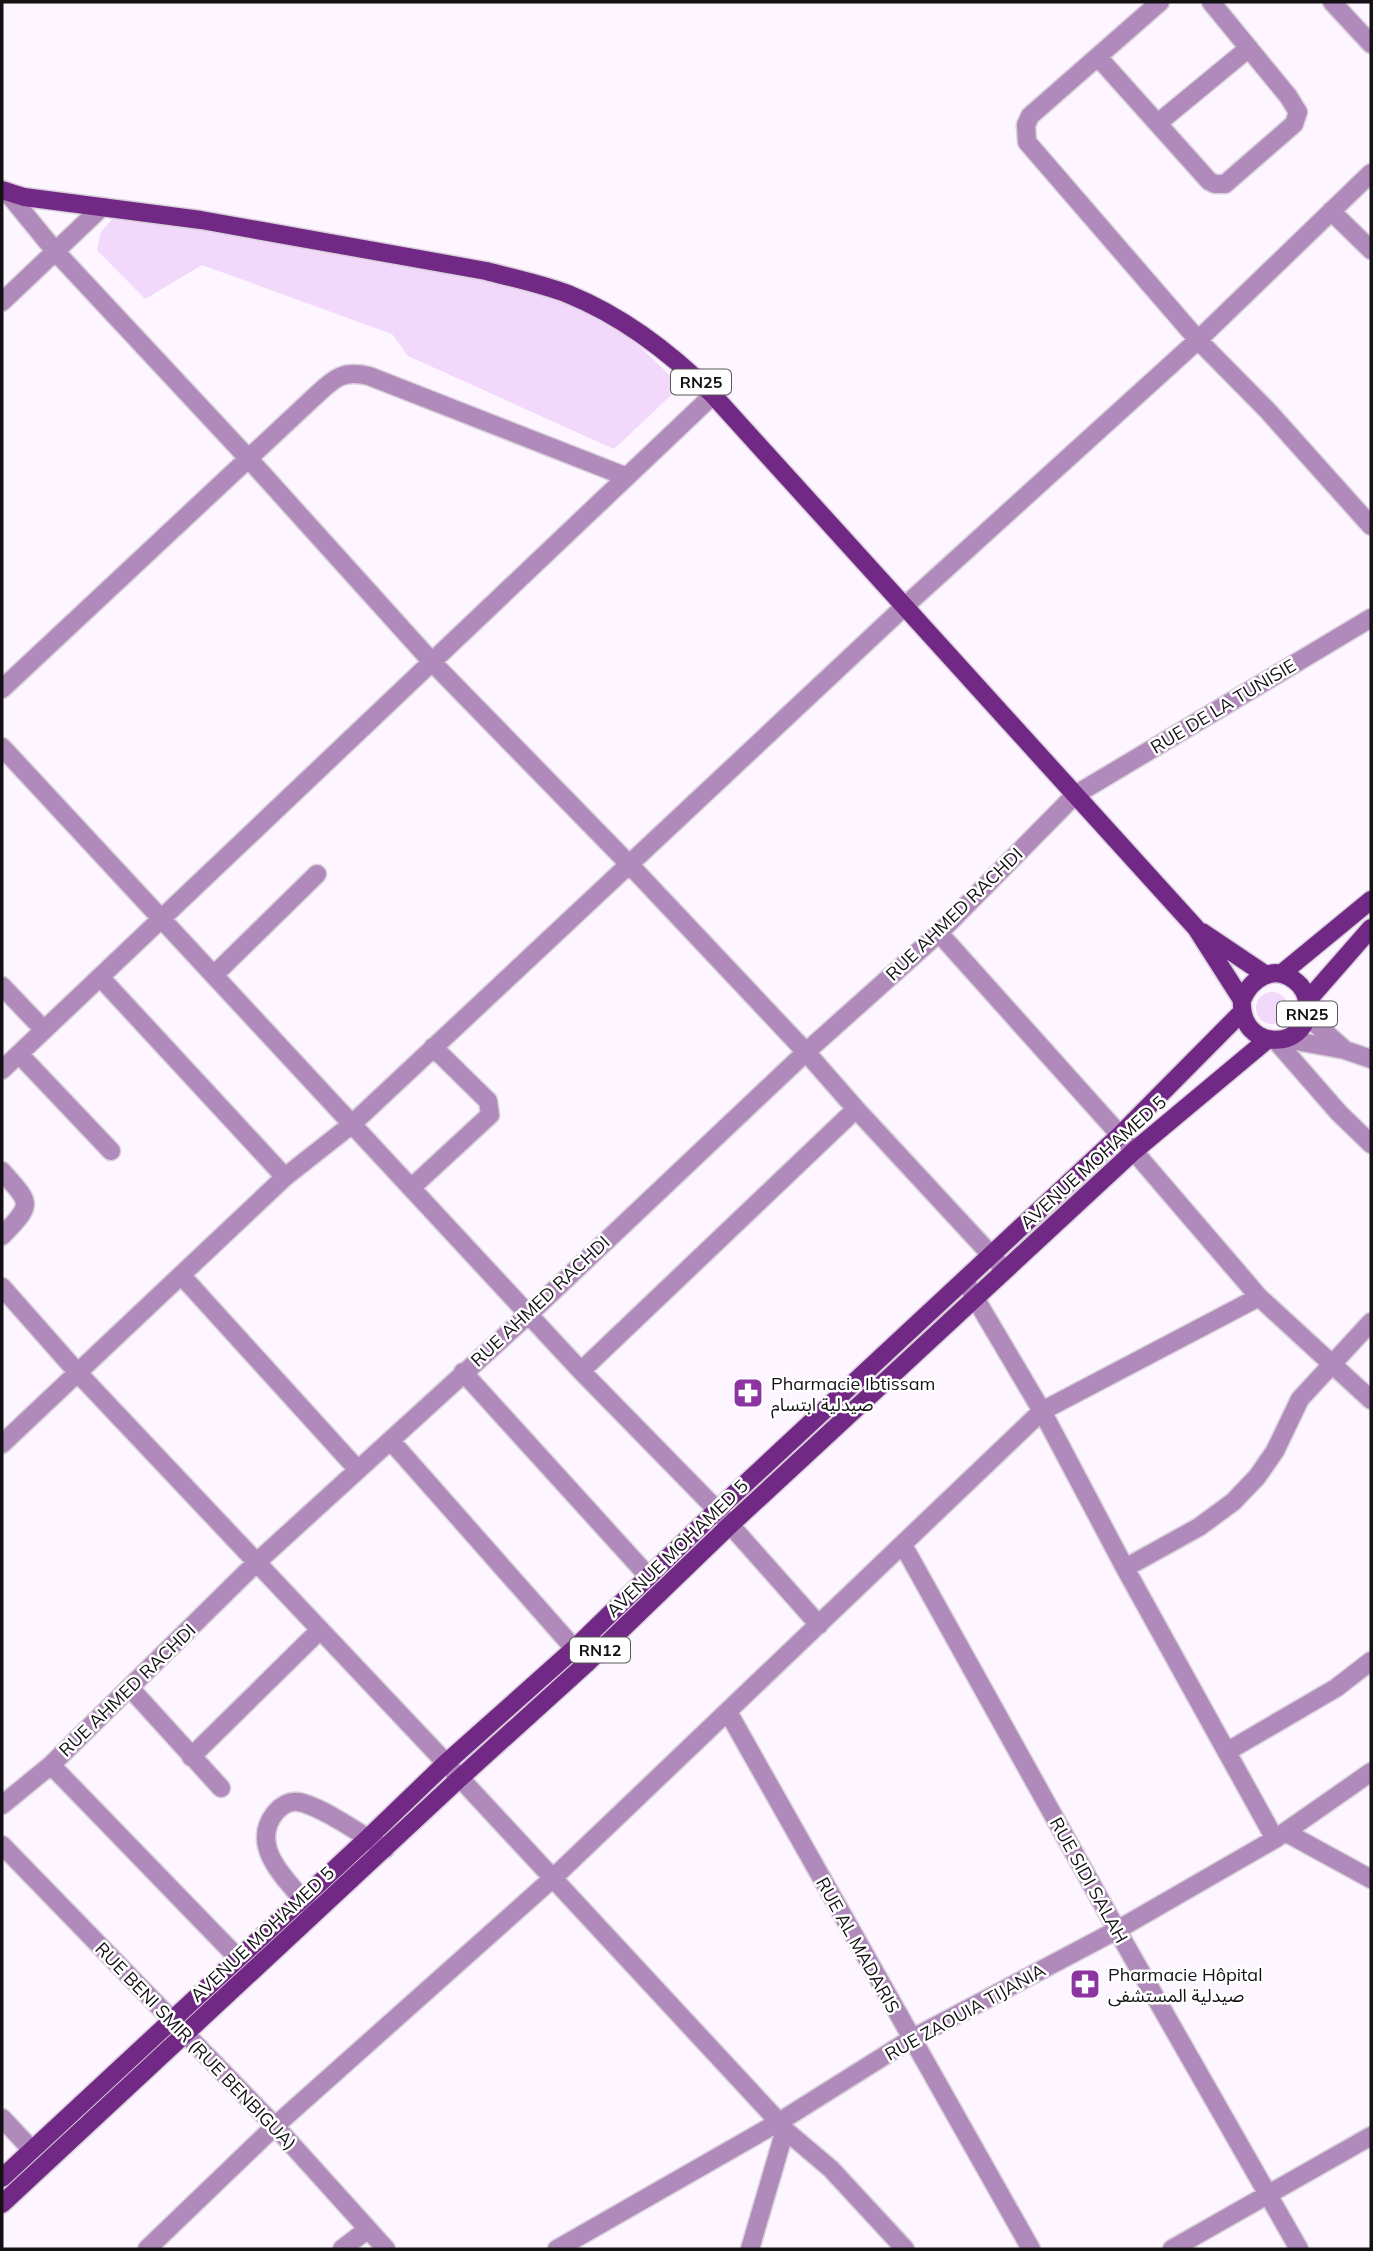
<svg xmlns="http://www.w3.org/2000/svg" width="1373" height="2251" viewBox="0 0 1373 2251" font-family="Mulish,'Noto Sans Arabic',sans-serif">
  <rect width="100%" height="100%" fill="#fdf5ff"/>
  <path fill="#f2d8fa" d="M121 209 479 275 561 297 634 341 681 386 614 449 408 356 392 334 202 265 145 299 97 250 101 232Z
    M1256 1008a16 16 0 1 1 32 0a16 16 0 1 1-32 0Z"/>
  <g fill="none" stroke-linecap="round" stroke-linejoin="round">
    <g stroke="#d8d1d9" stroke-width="21">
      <path id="minor" d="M1160 2 1030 116 1026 125 1027 142 1198 340 1268 411 1371 526
        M1332 2 1371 44
        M1098 57 1209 181 1215 184H1225L1294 124 1298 112 1288 96 1211 2
        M1158 123 1249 48
        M6 191 55 251 248 458 432 662 628 863 806 1052 856 1109 1005 1270
        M1331 211 1371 250
        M2 302 102 207
        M2 689 312 399C332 381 340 369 369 376L627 477
        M2 747 581 1371 717 1510 819 1625
        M939 933 1120 1135 1259 1297 1371 1400
        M214 975 317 874
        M100 977 285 1177
        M2 986 44 1030
        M1307 1016 1345 1050
        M1285 1039 1345 1050 1371 1059
        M1276 1041 1339 1113 1371 1144
        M19 1054 111 1151
        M2 1070 713 395
        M2 1171C30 1204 35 1202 2 1236
        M411 1188 490 1115 488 1101 433 1047
        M181 1275 358 1470
        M965 1281 1042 1411 1125 1568 1275 1839
        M2 1287 78 1373 446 1763 779 2122 785 2130 750 2249
        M581 1371 856 1109
        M463 1372 649 1577
        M391 1441 587 1663
        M2 1444 285 1177 351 1125 906 605 1198 340 1371 173
        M903 1545 1117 1930 1299 2249
        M1125 1568 1199 1527 1233 1502 1257 1477 1275 1451 1300 1399 1371 1322
        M131 1689 221 1788
        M728 1712 1031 2249
        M1228 1751 1336 1688 1371 1661
        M191 1757 320 1630
        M51 1765 238 1958
        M2 1805 51 1765 257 1562 529 1314 806 1052 939 933 1075 795 1371 618
        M1285 1832 1371 1879
        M2 1845 275 2126 386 2249
        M312 1910C291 1884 247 1848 275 1813 281 1806 289 1801 298 1802 320 1805 365 1837 385 1849
        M2 2118 31 2149
        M785 2130 831 2169 905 2249
        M147 2249 275 2126 552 1879 1042 1411 1259 1297
        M342 2249 368 2229
        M557 2249 779 2122 911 2039 1117 1930 1275 1839 1371 1772
        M1172 2249 1371 2136"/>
    </g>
    <g stroke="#d8d1d9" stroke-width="21">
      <path id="major" d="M2 190 24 197 201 220 486 271C513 278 542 284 568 294 622 316 672 354 713 395L1196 928 1242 1000C1239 1051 1306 1052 1308 1009 1308 997 1304 987 1294 980 1273 964 1251 979 1242 1000
        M1202 932 1266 975
        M1281 974 1371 900
        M1308 1000 1371 928
        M2 2178 368 1838 446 1763 575 1648 717 1510 1120 1135 1242 1012
        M2 2204 460 1778 587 1663 730 1525 1134 1151 1267 1040"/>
    </g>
    <use href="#minor" stroke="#b18abc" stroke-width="18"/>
    <use href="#major" stroke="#722985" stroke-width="18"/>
  </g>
  <defs>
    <g id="pharmacy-square" transform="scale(1.575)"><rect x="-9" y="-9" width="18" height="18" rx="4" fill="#8c35a2" stroke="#fff"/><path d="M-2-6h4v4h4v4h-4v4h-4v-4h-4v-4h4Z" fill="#fff"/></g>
  </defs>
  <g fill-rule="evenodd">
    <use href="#pharmacy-square" x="748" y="1393"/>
    <use href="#pharmacy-square" x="1085" y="1984"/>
  </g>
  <g text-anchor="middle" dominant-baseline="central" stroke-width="5" stroke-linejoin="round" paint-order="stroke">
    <g fill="#fff" stroke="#5a585a" stroke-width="2">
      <rect x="671" y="369.5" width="60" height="25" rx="5"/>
      <rect x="1277" y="1001.5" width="60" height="25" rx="5"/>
      <rect x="570" y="1637.5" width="60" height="25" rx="5"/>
    </g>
    <g font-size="16" font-weight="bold" fill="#131114">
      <text x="701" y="382">RN25</text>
      <text x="1307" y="1014">RN25</text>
      <text x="600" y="1650">RN12</text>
    </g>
    <g font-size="18" fill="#131114" stroke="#fff">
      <text transform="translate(1223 706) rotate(-31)">RUE DE LA TUNISIE</text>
      <text transform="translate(954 914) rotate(-44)">RUE AHMED RACHDI</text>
      <text transform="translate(1093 1162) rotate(-42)">AVENUE MOHAMED 5</text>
      <text transform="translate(540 1301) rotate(-43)">RUE AHMED RACHDI</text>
      <text transform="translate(677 1548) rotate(-44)">AVENUE MOHAMED 5</text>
      <text transform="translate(127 1690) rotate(-44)">RUE AHMED RACHDI</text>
      <text transform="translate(1089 1880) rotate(61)">RUE SIDI SALAH</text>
      <text transform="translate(262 1934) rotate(-43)">AVENUE MOHAMED 5</text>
      <text transform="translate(858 1945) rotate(61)">RUE AL MADARIS</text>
      <text transform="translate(965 2012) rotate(-29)">RUE ZAOUIA TIJANIA</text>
      <text transform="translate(196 2046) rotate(46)">RUE BENI SMIR (RUE BENBIGUA)</text>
    </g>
    <g font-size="18" fill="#131114" stroke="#fff" text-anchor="start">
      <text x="771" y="1383">Pharmacie Ibtissam<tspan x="771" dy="21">صيدلية ابتسام</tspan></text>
      <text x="1108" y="1974">Pharmacie Hôpital<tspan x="1108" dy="21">صيدلية المستشفى</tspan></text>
    </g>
  </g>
  <rect width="1373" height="2251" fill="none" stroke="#131114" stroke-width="7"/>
</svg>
